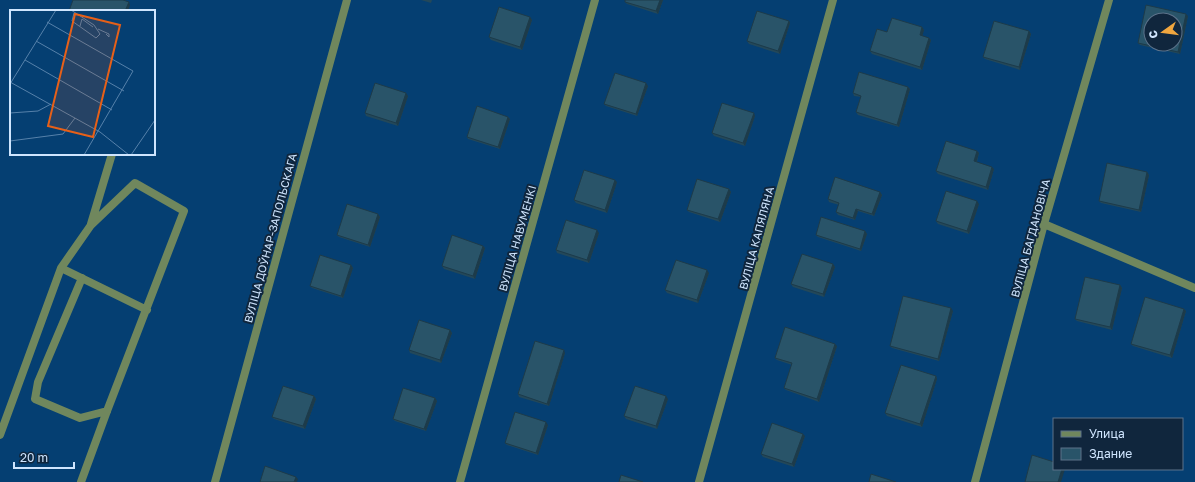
<svg xmlns="http://www.w3.org/2000/svg" width="1195" height="482" viewBox="0 0 1195 482" font-family="'Golos Text',sans-serif">
  <rect width="100%" height="100%" fill="#053f72"/>
  <g fill="none" stroke-linecap="round" stroke-linejoin="round">
    <path stroke="#70875d" stroke-width="8" d="M91 224 112 154
      M61 268 147 310
      M82 278 38 382 35 399 80 418 107 411
      M0 435 61 268 91 225 135 183 184 211 107 411 81 482"/>
    <path stroke="#70875d" stroke-width="8" d="M1044 224 1195 288
      M215 482 347 0
      M460 482 595 0
      M699 482 833 0
      M975 482 1044 224 1109 0"/>
  </g>
  <path fill="#23485a" d="M421 0H432L431 3Z
    M663 0 658 14 627 4 625 2Z
    M1188 16 1180 54 1140 45 1138 43Z
    M530 17 532 20 522 50 491 40 489 37Z
    M789 21 790 23 780 54 749 44 747 41Z
    M922 27 924 30 922 36 929 38 931 40 922 70 872 54 870 51 887 32Z
    M1029 31 1031 34 1020 70 985 59 983 57Z
    M648 86 637 116 606 106 604 104Z
    M908 87 910 89 899 127 858 115 856 112 861 97 854 96 853 93Z
    M408 96 398 126 366 116 365 113Z
    M755 116 745 146 714 136 712 133Z
    M508 117 510 119 500 149 468 139 467 137Z
    M977 151 979 153 977 162 994 169 988 190 938 174 936 171Z
    M1147 172 1149 175 1141 212 1101 203 1099 201Z
    M617 182 607 213 576 203 574 200Z
    M729 189 731 192 720 222 689 212 687 210Z
    M880 192 882 195 874 216 858 211 855 220 838 215 836 212 839 205 829 202 828 199Z
    M979 204 969 234 938 224 936 221Z
    M378 214 380 217 370 247 339 237 337 235Z
    M865 231 867 234 861 251 818 237 816 235Z
    M599 233 589 263 557 253 556 250Z
    M483 246 485 248 475 279 444 269 442 266Z
    M833 264 835 267 824 297 793 287 791 284Z
    M351 265 353 268 343 298 312 288 310 286Z
    M709 273 698 303 667 293 665 290Z
    M1120 285 1122 288 1112 330 1077 321 1075 319Z
    M1184 309 1186 311 1172 358 1133 346 1131 344Z
    M953 311 939 361 892 348 890 346Z
    M450 330 452 333 441 363 410 353 409 350Z
    M837 346 819 402 786 390 784 388 792 365 777 360 775 358Z
    M565 353 549 406 519 397 518 394Z
    M936 376 937 379 922 427 887 416 885 413Z
    M314 396 316 399 305 429 274 419 272 417Z
    M435 398 437 401 426 431 395 421 393 419Z
    M668 399 657 429 626 419 624 416Z
    M548 425 538 455 507 445 505 443Z
    M805 436 794 467 763 457 761 454Z"/>
  <path fill="#1d3b4a" d="M660 0H663L658 14 656 11Z
    M129 2 130 5 128 11H125Z
    M1186 14 1188 16 1180 54 1178 52Z
    M530 17 532 20 522 50 520 47Z
    M789 21 790 23 780 54 778 51Z
    M922 27 924 30 922 37 920 35Z
    M1029 31 1031 34 1020 70 1019 67Z
    M929 38 931 40 922 70 920 67Z
    M646 83 648 86 637 116 636 114Z
    M908 87 910 89 899 127 897 125Z
    M406 93 408 96 398 126 396 123Z
    M754 113 755 116 745 146 743 143Z
    M508 117 510 119 500 149 498 147Z
    M977 151 979 153 976 163 974 161Z
    M992 167 994 169 988 190 986 187Z
    M1147 172 1149 175 1141 212 1139 210Z
    M615 180 617 182 607 213 605 210Z
    M729 189 731 192 720 222 718 219Z
    M880 192 882 195 874 216 872 214Z
    M977 201 979 204 969 234 967 231Z
    M856 209 858 211 855 220 853 218Z
    M378 214 380 217 370 247 368 245Z
    M597 230 599 233 589 263 587 260Z
    M865 231 867 234 861 251 860 249Z
    M483 246 485 248 475 279 473 276Z
    M833 264 835 267 824 297 823 294Z
    M351 265 353 268 343 298 341 296Z
    M707 270 709 273 698 303 697 300Z
    M1120 285 1122 288 1112 330 1110 327Z
    M951 308 953 311 939 361 938 359Z
    M1184 309 1186 311 1172 358 1170 355Z
    M450 330 452 333 441 363 440 360Z
    M835 344 837 346 819 402 817 399Z
    M564 350 565 353 549 406 547 404Z
    M936 376 937 379 922 427 920 424Z
    M314 396 316 399 305 429 303 426Z
    M666 396 668 399 657 429 656 426Z
    M435 398 437 401 426 431 424 429Z
    M546 422 548 425 538 455 536 453Z
    M803 434 805 436 794 467 792 464Z
    M1062 469H1065L1061 482H1058Z
    M296 477 298 479 297 482H294Z"/>
  <path fill="#295469" stroke="#1d3b4a" fill-rule="evenodd" d="M73 0H123L129 2 125 11H69Z
    M625 0H660L656 11 625 2Z
    M1146 5 1186 14 1178 52 1138 43ZM1151 20H1175V44H1151Z
    M499 7 530 17 520 47 489 37Z
    M757 11 789 21 778 51 747 41Z
    M892 18 922 27 920 35 929 38 920 67 870 51 877 29 887 32Z
    M994 21 1029 31 1019 67 983 57Z
    M859 72 908 87 897 125 856 112 861 96 853 93Z
    M615 73 646 83 636 114 604 104Z
    M375 83 406 93 396 123 365 113Z
    M722 103 754 113 743 143 712 133Z
    M477 106 508 117 498 147 467 137Z
    M946 141 977 151 974 161 992 167 986 187 936 171Z
    M1107 163 1147 172 1139 210 1099 201Z
    M584 170 615 180 605 210 574 200Z
    M835 177 880 192 872 214 856 209 853 218 836 212 839 203 828 199Z
    M697 179 729 189 718 219 687 210Z
    M946 191 977 201 967 231 936 221Z
    M347 204 378 214 368 245 337 235Z
    M821 217 865 231 860 249 816 235Z
    M566 220 597 230 587 260 556 250Z
    M452 235 483 246 473 276 442 266Z
    M802 254 833 264 823 294 791 284Z
    M320 255 351 265 341 296 310 286Z
    M676 260 707 270 697 300 665 290Z
    M1085 277 1120 285 1110 327 1075 319Z
    M903 296 951 308 938 359 890 346Z
    M1145 297 1184 309 1170 355 1131 344Z
    M419 320 450 330 440 360 409 350Z
    M785 327 835 344 817 399 784 388 792 363 775 358Z
    M535 341 564 350 547 404 518 394Z
    M901 365 936 376 920 424 885 413Z
    M283 386 314 396 303 426 272 417Z
    M635 386 666 396 656 426 624 416Z
    M403 388 435 398 424 429 393 419Z
    M515 412 546 422 536 453 505 443Z
    M772 423 803 434 792 464 761 454Z
    M1032 455 1054 462V469H1062L1058 482H1025Z
    M265 466 296 477 294 482H260Z
    M871 474 896 482H869Z
    M621 475 643 482H619Z"/>
  <g text-anchor="middle" dominant-baseline="central" stroke-width="4" stroke-linejoin="round" paint-order="stroke">
    <g font-size="11" fill="#cfe5fe" stroke="#10263d">
      <text transform="translate(270 238) rotate(-75)">ВУЛІЦА ДОЎНАР-ЗАПОЛЬСКАГА</text>
      <text transform="translate(517 238) rotate(-74)">ВУЛІЦА НАВУМЕНКІ</text>
      <text transform="translate(756 238) rotate(-75)">ВУЛІЦА КАПЯЛЯНА</text>
      <text transform="translate(1030 238) rotate(-75)">ВУЛІЦА БАГДАНОВІЧА</text>
    </g>
  </g>
  <g transform="translate(10 10)">
    <rect width="145" height="145" fill="#053f72"/>
    <path fill="none" stroke="#5681aa" stroke-width="1" d="M61 0 84 15 90 24 86 28 62 11 64 3M37 12 123 61 74 145M70 16 72 9 83 17M88 19 99 24V27L96 24M26 31 114 81M15 50 102 100M0 72 90 122 119 145M0 74 46 0M0 103 28 101 41 94M0 131 53 124 65 108M121 145 145 110"/>
    <path fill="#e76018" fill-opacity="0.15" stroke="#e76018" stroke-width="2" d="M65 4 110 15 83 127 38 116Z"/>
    <rect width="145" height="145" fill="none" stroke="#cfe5fe" stroke-width="2"/>
  </g>
  <rect x="1053" y="418" width="130" height="52" fill="#10263d" stroke="#5c728a"/>
  <rect x="1061" y="431" width="20" height="6" fill="#70875d" stroke="#5c728a"/>
  <text x="1089" y="438" font-size="12" fill="#cfe5fe">Улица</text>
  <rect x="1061" y="448" width="20" height="12" fill="#295469" stroke="#5c728a"/>
  <text x="1089" y="458" font-size="12" fill="#cfe5fe">Здание</text>
  <g transform="translate(1163 32) rotate(256)"><circle r="19" fill="#10263d" stroke="#5c728a"/>
  <path d="M0-3L7 15L0 10L-7 15Z" fill="#f0a63f"/>
  <text y="-6" font-size="11" font-weight="bold" text-anchor="middle" fill="#cfe5fe">С</text>
  </g>
  <path d="M14 462v6h60v-6" fill="none" stroke="#cfe5fe" stroke-width="2"/>
  <text x="20" y="462" font-size="12" fill="#cfe5fe" stroke="#10263d" stroke-width="3" paint-order="stroke">20 m</text>
</svg>
